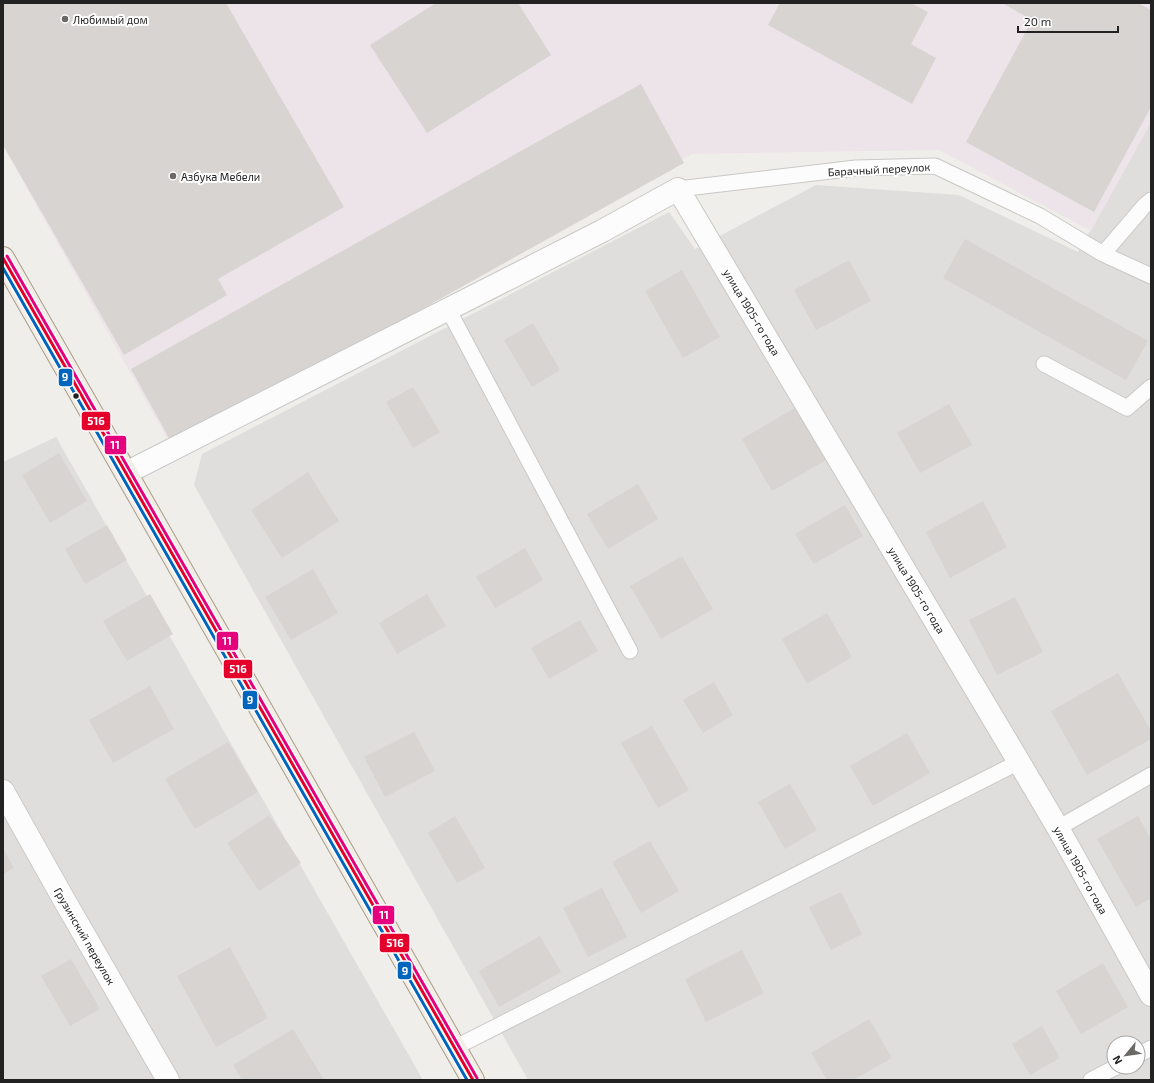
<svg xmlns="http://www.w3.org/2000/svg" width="1154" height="1083" viewBox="0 0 1154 1083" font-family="'Exo 2',sans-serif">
  <rect width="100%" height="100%" fill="#f0eeeb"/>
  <path fill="#dfdedc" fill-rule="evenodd" d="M1151 122V1080H528L194 485 202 454 669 212 695 249 816 185 959 195 1078 252ZM1114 1043H1138V1067H1114Z
    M56 437 423 1080H3V462Z"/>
  <path fill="#ede4e9" d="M3 3H1151V122L1091 231 939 150 692 154 172 447 3 146Z"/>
  <path fill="#d7d4d2" d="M3 3H226L344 207 218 279 227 295 124 355 3 145Z
    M436 3H518L551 55 427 133 370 45Z
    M780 3H911L928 12 911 44 936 58 912 104 768 25Z
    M1002 3H1138L1151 10V107L1094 212 966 142 1032 20Z
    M641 84 684 163 174 447 131 369Z
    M965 239 1148 341 1126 380 943 278Z
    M849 260 871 301 816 330 794 290Z
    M682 270 720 337 683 358 645 291Z
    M533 323 560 370 532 387 504 340Z
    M413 387 440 432 413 448 386 402Z
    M949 404 972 445 920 473 897 433Z
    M798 406 828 459 772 491 742 439Z
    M59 453 87 501 50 523 22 475Z
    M308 472 339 521 282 558 251 510Z
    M638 484 658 519 608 549 587 514Z
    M983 501 1007 547 950 578 926 532Z
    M845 505 863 536 814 564 795 534Z
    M107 525 127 560 85 584 65 549Z
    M525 548 543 580 495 608 476 577Z
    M682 556 713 609 661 639 630 586Z
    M313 569 338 613 291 640 265 597Z
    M150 594 173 634 127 661 103 621Z
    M427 594 446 626 397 654 379 623Z
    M1015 597 1043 652 997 675 969 620Z
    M827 613 852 657 807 684 782 639Z
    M580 620 598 651 549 679 531 648Z
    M1118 673 1151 731V739L1087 775 1051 711Z
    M714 682 733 715 703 733 683 700Z
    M150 686 174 729 113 763 89 720Z
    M652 726 689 790 658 808 621 743Z
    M414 732 435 771 385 797 364 757Z
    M907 733 930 773 873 806 850 766Z
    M228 742 258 792 195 829 165 779Z
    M790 784 817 830 785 849 758 802Z
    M269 815 301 863 259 891 227 843Z
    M455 816 485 868 457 883 428 833Z
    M1138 816 1151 839V898L1136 907 1097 839Z
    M650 841 679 891 641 913 612 862Z
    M3 848 14 868 3 874Z
    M602 888 627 937 588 957 563 908Z
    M841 892 862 934 831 950 809 907Z
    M540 936 561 972 499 1007 479 971Z
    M230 947 268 1018 216 1047 177 976Z
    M742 950 764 993 706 1022 685 979Z
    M71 959 100 1009 70 1026 41 976Z
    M1103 963 1128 1007 1081 1034 1056 991Z
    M869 1019 892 1058 853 1080H827L811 1053Z
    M1042 1026 1060 1058 1030 1075 1012 1044Z
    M293 1029 324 1080H242L233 1065Z"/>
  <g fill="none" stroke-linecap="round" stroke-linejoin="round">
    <g stroke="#c9c8c7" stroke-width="17">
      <path id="lane" d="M678 189 856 168 935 166 1040 216 1103 254 1151 276
        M1103 254 1145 205 1151 200
        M448 309 630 651
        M1044 364 1127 408 1151 387
        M1058 828 1151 775
        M454 1048 1019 762
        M1138 1055 1151 1048
        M1091 1080 1116 1067"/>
    </g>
    <g stroke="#c9c8c7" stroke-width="24">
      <path id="street" d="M126 473 602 231 678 189 1019 762 1058 828 1151 995
        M3 791 63 898 168 1080"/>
    </g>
    <g stroke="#a79c86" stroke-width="24">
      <path id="primary" d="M3 258 473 1080"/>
    </g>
    <use href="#lane" stroke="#fdfcfc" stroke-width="15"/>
    <use href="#street" stroke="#fdfcfc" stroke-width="22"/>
    <use href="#primary" stroke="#f3ede7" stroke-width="22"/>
    <g stroke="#fff" stroke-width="6">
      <path id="bus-1" d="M3 258 473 1080"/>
    </g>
    <g stroke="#fff" stroke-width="6">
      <path id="bus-2" d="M3 268 467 1080"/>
    </g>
    <g stroke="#fff" stroke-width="6">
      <path id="bus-3" d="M7 256 477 1078"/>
    </g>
    <use href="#bus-1" stroke="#e4002b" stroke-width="3"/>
    <use href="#bus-2" stroke="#0065bd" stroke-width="3"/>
    <use href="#bus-3" stroke="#e5007d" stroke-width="3"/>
  </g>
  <g fill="#6a6968" stroke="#fff" stroke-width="1.5">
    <circle cx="65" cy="19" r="4"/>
    <circle cx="173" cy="176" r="4"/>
  </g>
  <circle fill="#222" stroke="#fff" stroke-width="1.5" cx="76" cy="396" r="3.5"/>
  <g text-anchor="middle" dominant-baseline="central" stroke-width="4" stroke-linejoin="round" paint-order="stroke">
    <g font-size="11" fill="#222" stroke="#fff" text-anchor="start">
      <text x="73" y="19">Любимый дом</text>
      <text x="181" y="176">Азбука Мебели</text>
    </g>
    <g font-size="11" fill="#222" stroke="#fff">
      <text transform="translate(879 169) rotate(-3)">Барачный переулок</text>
      <text transform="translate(752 312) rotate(59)">улица 1905-го года</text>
      <text transform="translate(917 590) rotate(59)">улица 1905-го года</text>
      <text transform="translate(1081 870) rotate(61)">улица 1905-го года</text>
      <text transform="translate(85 936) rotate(60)">Грузинский переулок</text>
    </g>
  </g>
  <g stroke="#fff" stroke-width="1.5">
    <rect x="58" y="368" width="15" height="19" rx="4" fill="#0065bd"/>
    <rect x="81" y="411" width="30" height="20" rx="4" fill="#e4002b"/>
    <rect x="104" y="435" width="23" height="20" rx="4" fill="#e5007d"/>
    <rect x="216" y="631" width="23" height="20" rx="4" fill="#e5007d"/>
    <rect x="223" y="659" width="30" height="20" rx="4" fill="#e4002b"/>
    <rect x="242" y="690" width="16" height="20" rx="4" fill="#0065bd"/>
    <rect x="372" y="905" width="23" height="20" rx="4" fill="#e5007d"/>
    <rect x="379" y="933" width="31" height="20" rx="4" fill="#e4002b"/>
    <rect x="397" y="961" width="15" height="19" rx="4" fill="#0065bd"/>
  </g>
  <g font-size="11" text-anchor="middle" font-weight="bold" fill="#fff">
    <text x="65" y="381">9</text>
    <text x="96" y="425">516</text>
    <text x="115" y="449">11</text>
    <text x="227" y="645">11</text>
    <text x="238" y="673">516</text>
    <text x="250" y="704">9</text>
    <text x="384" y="919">11</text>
    <text x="395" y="947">516</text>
    <text x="405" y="975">9</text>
  </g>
  <rect width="1154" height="1083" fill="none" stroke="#222222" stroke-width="8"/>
  <g transform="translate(1126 1055) rotate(241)"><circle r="19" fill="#ffffff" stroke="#a7a7a7"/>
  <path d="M0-3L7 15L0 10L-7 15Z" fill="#6a6968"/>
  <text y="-6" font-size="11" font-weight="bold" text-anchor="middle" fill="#222222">N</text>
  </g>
  <path d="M1018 26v6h100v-6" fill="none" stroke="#222222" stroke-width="2"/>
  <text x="1024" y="26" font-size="12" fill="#222222" stroke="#ffffff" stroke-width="3" paint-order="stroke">20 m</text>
</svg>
